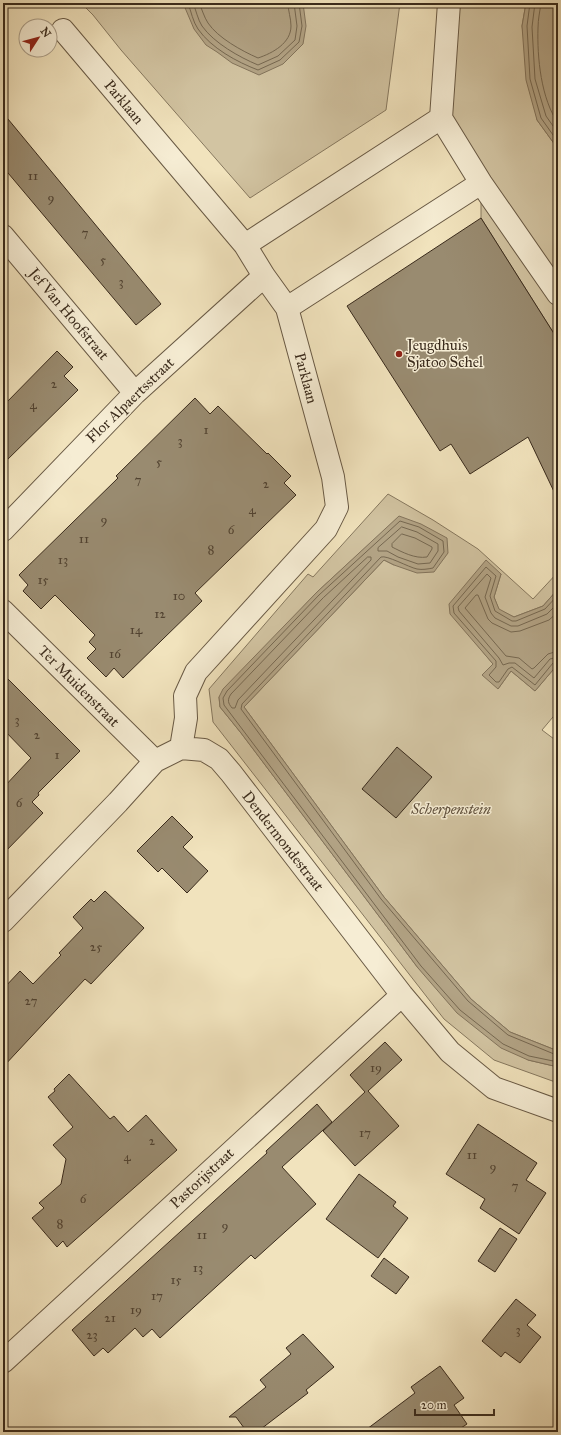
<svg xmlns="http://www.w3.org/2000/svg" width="561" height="1435" viewBox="0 0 561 1435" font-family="'IM FELL Great Primer',serif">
  <rect width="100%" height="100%" fill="#f1e3bd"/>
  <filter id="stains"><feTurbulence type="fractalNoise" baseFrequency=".005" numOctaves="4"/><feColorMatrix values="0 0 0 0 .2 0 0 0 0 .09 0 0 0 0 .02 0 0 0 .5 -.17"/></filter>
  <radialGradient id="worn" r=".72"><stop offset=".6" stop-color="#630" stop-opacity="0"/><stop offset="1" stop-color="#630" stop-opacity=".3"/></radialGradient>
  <path fill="#d2c4a2" stroke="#86785f" d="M81 3H400L386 110 250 198 121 50 93 15Z
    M449 3H526L522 26 537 120 558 149V340L481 218V183L441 118Z
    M388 494 433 520 478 549 533 599 558 572V589L543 606 514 617 499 610 494 597 501 574 473 640 493 664 498 689 511 671 535 691 558 664V711L542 730 558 742V1051L510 1032 471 999 384 897 244 707 384 560 394 565 399 517 317 592 219 697 220 707 241 733 418 968 528 1060 558 1067V1083L494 1060 444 1019 213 722 209 689 308 574 313 577Z"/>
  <path fill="#b3a486" stroke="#83745c" d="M183 3H303L306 26 303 44 283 64 259 75 232 63 217 52 206 45 194 29Z
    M526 3H558V149L537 120 526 80 522 26Z
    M399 516 421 524 447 538 448 553 434 572 417 573 394 565 384 560 244 707 384 897 471 999 510 1032 558 1051V1067L528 1060 501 1048 457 1013 418 968 241 733 220 707 219 697 223 689 317 592Z
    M486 560 501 574 494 597 499 609 514 617 543 606 558 589V664L535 691 511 671 498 689 482 675 493 664 450 614 449 604Z"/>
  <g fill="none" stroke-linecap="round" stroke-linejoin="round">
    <path stroke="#766851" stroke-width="1" d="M188 3C191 11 193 22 198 29 211 48 237 62 258 70L280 60 299 42 302 26 299 3
      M193 3C196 10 198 20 202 26 214 43 239 57 258 65L278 56 295 40 297 26 294 3
      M199 3C202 9 204 17 208 23 218 38 242 51 258 58 273 53 291 43 291 26 291 18 288 11 288 3
      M530 3 527 26 530 79 541 118 558 142
      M535 3 532 27 535 79 546 116 558 133
      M541 3C540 11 538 19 538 28 537 57 541 99 558 123
      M402 527 417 532 438 544V551L430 563 418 564 398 557 387 551H378V548Z
      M402 534 415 538 432 547V549L427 557C415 559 402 552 392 547V544Z
      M368 557H371V560L238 700 235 708H232C228 703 227 700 231 694L323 598Z
      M558 595 545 609 516 621H512L495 611 490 596 496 576 486 567 453 606 454 613 496 661V667L489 675 496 682H499L508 669 512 667 535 685 553 663 558 662
      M558 603 547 614 518 626H511L495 618 491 613 485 597 491 578 487 574 458 607 459 611 499 658 503 665 509 663H515L534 678 550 659 558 657
      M558 612 549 620 520 631 511 632 492 623 488 619 478 595H476L465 608 506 656 519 658 532 669 534 668 548 654 558 651
      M558 1054H554L508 1035 468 1001 381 899 241 709 242 704 381 557C387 555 408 567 417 569 422 570 428 569 433 568L444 552 443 541 419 527 400 521 319 595 227 691 223 698 224 705 421 966 460 1010 503 1044 529 1056 558 1062"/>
  </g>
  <path fill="#998b70" stroke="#3a2b1c" d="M3 113 161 304 136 325 3 167Z
    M481 218 558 340V500L528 437 470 474 451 444 440 451 347 306Z
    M57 351 73 367 64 376 78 390 3 464 4 405Z
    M195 398 210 414 218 406 267 454 268 453 291 476 284 483 296 495 195 593 202 601 123 678 114 668 106 677 87 658 96 649 89 642 95 635 55 595 41 609 23 591 28 585 19 575 118 478 116 476Z
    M3 674 80 751 38 793 39 795 32 802 43 813 3 854V788L31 758 3 729Z
    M397 747 432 777 396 818 362 789Z
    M172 816 193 837 183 847 208 871 187 893 162 868 158 872 137 851Z
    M105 891 144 928 91 984 85 979 3 1067V989L20 971 33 984 61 955 59 953 83 928 73 917 91 899 94 902Z
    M385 1042 402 1060 368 1091 399 1126 355 1166 323 1131 365 1092 350 1075Z
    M69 1074 110 1119 114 1116 128 1132 146 1115 177 1150 67 1247 63 1241 57 1247 32 1218 44 1208 39 1203 61 1184 66 1159 53 1145 73 1127 48 1097 55 1091 54 1089Z
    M317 1104 332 1122 282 1167 316 1204 255 1259 251 1255 160 1338 152 1329 143 1337 135 1328 108 1353 103 1348 94 1356 72 1330 267 1153 266 1151Z
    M478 1124 537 1163 526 1180 546 1193 519 1234 480 1208 485 1199 446 1174Z
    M359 1174 396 1202 393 1206 408 1218 378 1258 326 1219Z
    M500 1228 517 1239 495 1272 478 1261Z
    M384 1258 409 1277 396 1294 371 1276Z
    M516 1299 536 1315 527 1325 541 1337 520 1363 505 1352 501 1357 482 1341Z
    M303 1334 334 1367 306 1390 308 1393 257 1432H247L236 1417H229L266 1387 260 1380 291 1354 286 1348Z
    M440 1366 464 1398 454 1405 467 1424 455 1432H363L415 1393 411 1387Z"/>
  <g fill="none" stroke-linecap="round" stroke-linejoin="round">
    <g stroke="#685944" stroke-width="24">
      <path id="minor" d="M449 3 441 118 481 183 558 294
        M63 30 245 245 264 276 287 308 333 477 337 507 326 529 196 672 185 696 186 718 181 748
        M3 236 135 393
        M245 245 441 118
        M287 308 481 183
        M3 530 135 393 264 276
        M3 611 155 761
        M3 921 118 802 155 761 181 748 204 750 219 759 231 773 402 995 450 1052 494 1088 558 1111
        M3 1362 402 995"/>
    </g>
    <use href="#minor" stroke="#f6edd4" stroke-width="22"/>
  </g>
  <circle fill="#8f2418" stroke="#f6edd4" stroke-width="1.5" cx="399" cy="354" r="4"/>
  <g text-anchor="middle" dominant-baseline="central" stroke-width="3" stroke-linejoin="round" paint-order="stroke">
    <g font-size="13" fill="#524331">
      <text x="33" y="176">11</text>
      <text x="51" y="198">9</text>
      <text x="85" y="233">7</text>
      <text x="103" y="260">5</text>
      <text x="121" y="282">3</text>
      <text x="54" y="384">2</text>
      <text x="33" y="405">4</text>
      <text x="206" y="430">1</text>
      <text x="180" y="441">3</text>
      <text x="159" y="462">5</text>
      <text x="138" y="480">7</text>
      <text x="266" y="484">2</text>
      <text x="252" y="510">4</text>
      <text x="104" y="520">9</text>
      <text x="231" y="530">6</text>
      <text x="84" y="539">11</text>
      <text x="211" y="550">8</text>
      <text x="63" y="560">13</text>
      <text x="43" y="580">15</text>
      <text x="179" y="596">10</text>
      <text x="160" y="614">12</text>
      <text x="136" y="630">14</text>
      <text x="115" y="654">16</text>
      <text x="17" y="720">3</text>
      <text x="37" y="735">2</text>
      <text x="57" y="755">1</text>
      <text x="19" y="803">6</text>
      <text x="96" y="947">25</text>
      <text x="31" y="1001">27</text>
      <text x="376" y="1068">19</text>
      <text x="365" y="1133">17</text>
      <text x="152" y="1141">2</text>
      <text x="472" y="1155">11</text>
      <text x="127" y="1157">4</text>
      <text x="493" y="1167">9</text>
      <text x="515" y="1186">7</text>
      <text x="83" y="1199">6</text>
      <text x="60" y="1224">8</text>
      <text x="225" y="1226">9</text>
      <text x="202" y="1235">11</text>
      <text x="198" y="1268">13</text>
      <text x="176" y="1280">15</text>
      <text x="157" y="1296">17</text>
      <text x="136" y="1310">19</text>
      <text x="110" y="1318">21</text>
      <text x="518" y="1330">3</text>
      <text x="92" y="1335">23</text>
    </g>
    <g font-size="15" fill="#3a2b1c" stroke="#f6edd4">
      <text transform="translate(124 102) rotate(50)">Parklaan</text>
      <text transform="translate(69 314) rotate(50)">Jef Van Hoofstraat</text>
      <text transform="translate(306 378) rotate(75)">Parklaan</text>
      <text transform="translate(130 400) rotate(-44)">Flor Alpaertsstraat</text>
      <text transform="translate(79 686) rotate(45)">Ter Muidenstraat</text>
      <text transform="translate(283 841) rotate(52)">Dendermondestraat</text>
      <text transform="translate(202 1178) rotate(-43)">Pastorijstraat</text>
    </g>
    <g font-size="15" fill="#3a2b1c" stroke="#f6edd4" text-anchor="start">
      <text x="407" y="345">Jeugdhuis<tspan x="407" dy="17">Sjatoo Schel</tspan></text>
    </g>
    <g font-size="15" font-style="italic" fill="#60513e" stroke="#f6edd4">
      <text x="451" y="809">Scherpenstein</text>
    </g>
  </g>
  <rect width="561" height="1435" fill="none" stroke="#f1e3bd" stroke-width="16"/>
  <rect x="4" y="4" width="553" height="1427" fill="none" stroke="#3a2b1c" stroke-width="2"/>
  <rect x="8" y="8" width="545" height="1419" fill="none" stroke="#3a2b1c"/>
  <g transform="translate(38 38) rotate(54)"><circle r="19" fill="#f6edd4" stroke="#ab9f8a"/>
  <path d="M0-3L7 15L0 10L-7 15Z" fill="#8f2418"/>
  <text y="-6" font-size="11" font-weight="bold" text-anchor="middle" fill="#3a2b1c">N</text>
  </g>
  <path d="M415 1409v6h79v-6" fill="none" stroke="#3a2b1c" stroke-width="2"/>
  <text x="421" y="1409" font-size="12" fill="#3a2b1c" stroke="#f6edd4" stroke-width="3" paint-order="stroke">20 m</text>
  <rect width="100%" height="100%" filter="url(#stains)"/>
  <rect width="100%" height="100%" fill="url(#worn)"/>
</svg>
